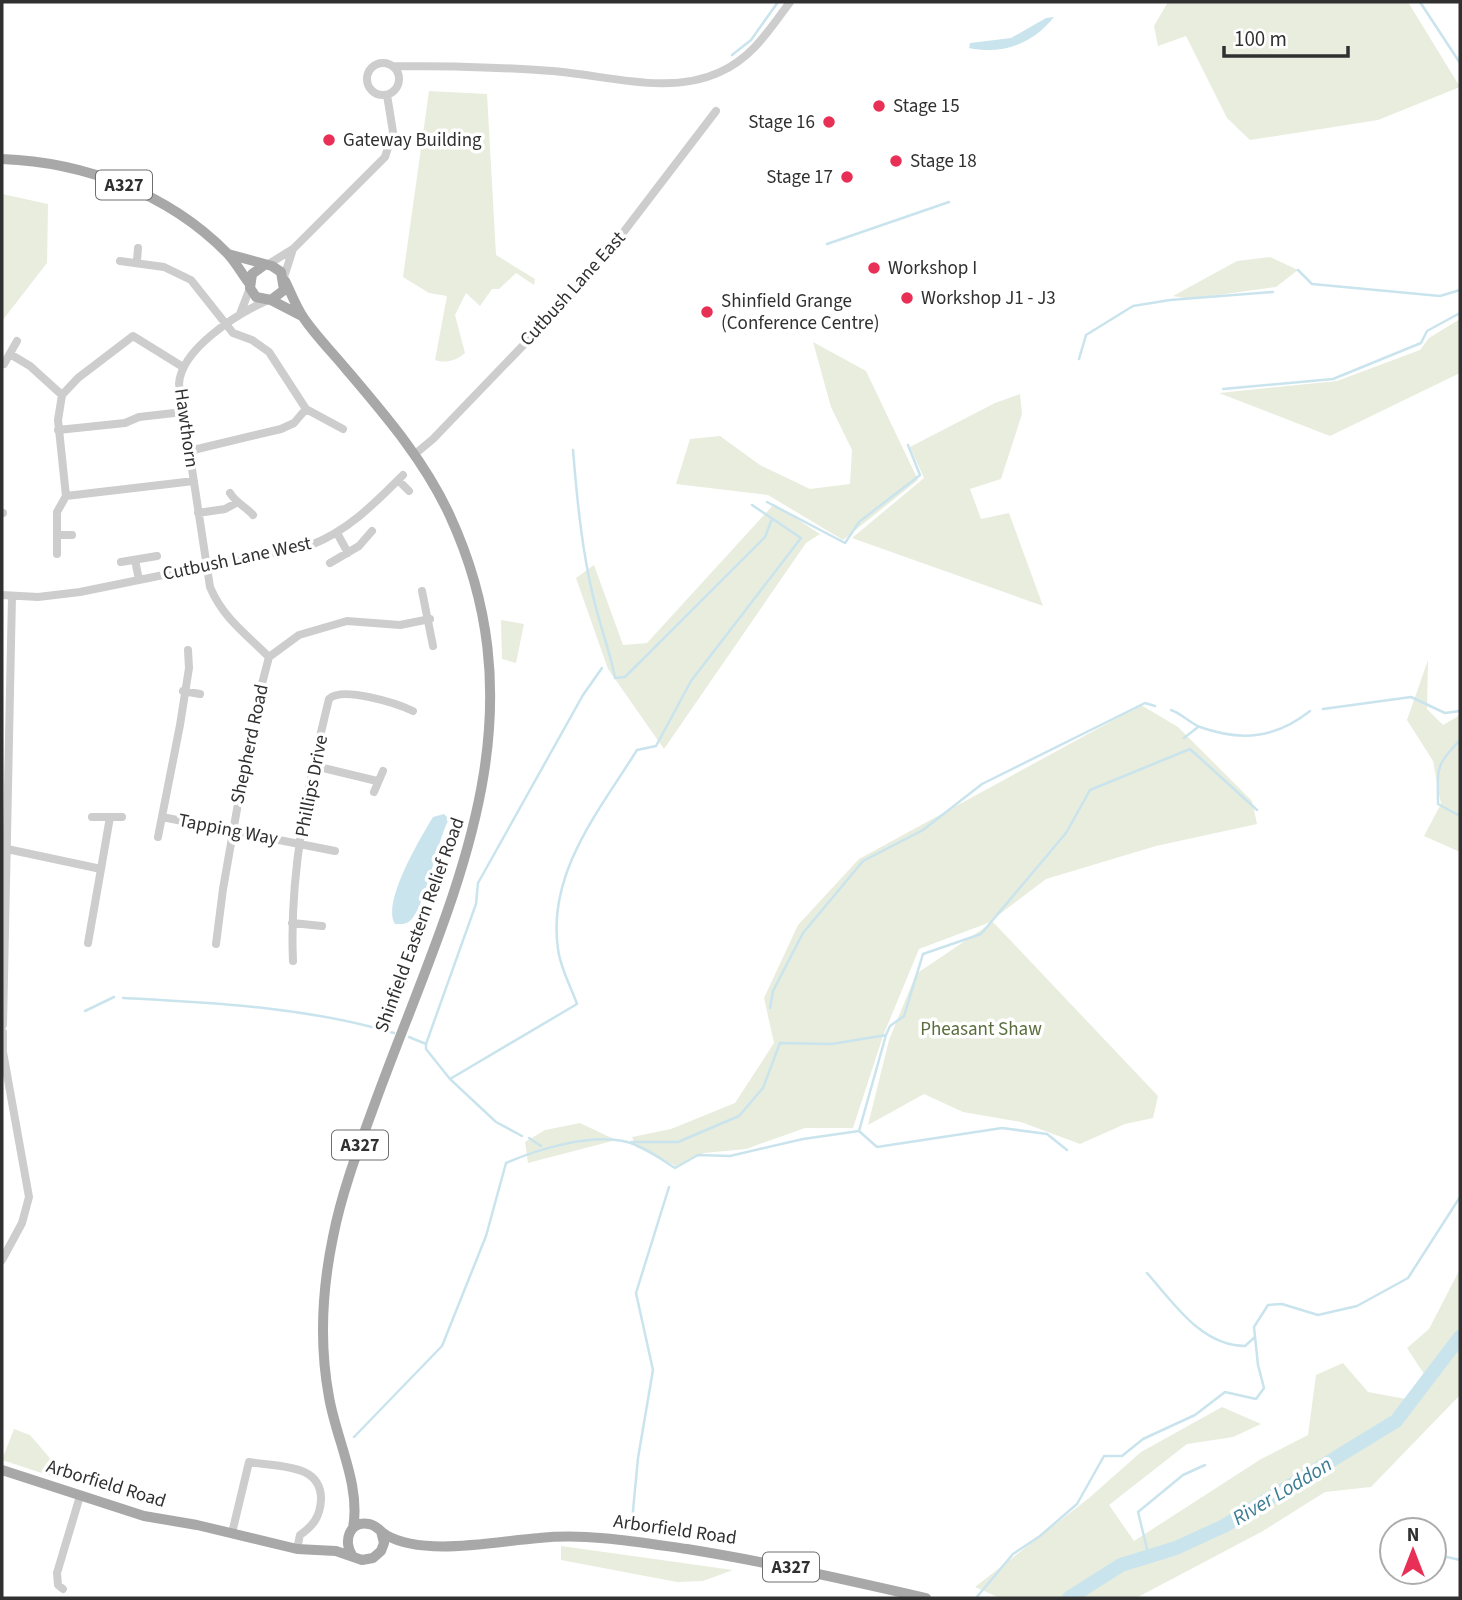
<svg xmlns="http://www.w3.org/2000/svg" width="1462" height="1600" viewBox="0 0 1462 1600" font-family="'Source Sans 3',sans-serif">
  <rect width="100%" height="100%" fill="#fff"/>
  <path fill="#e8edde" d="M1168 2H1408L1460 87 1378 120 1250 140 1227 118 1186 36 1158 46 1154 26Z
    M429 91 487 94 496 255 535 279 534 285 516 273 499 289H492L480 306 466 293 455 315 465 353C457 360 446 364 435 360L447 296 429 293 403 277Z
    M2 194 48 204 47 263 2 321Z
    M1270 257 1298 270 1276 287 1189 299 1173 296 1237 261Z
    M1460 319V373L1330 436 1219 393 1337 381 1420 350 1429 338Z
    M813 342 866 371 918 480 843 540 768 495 676 484 690 439 720 436 760 465 810 489 850 484 852 450 831 407Z
    M1020 394 1022 414 1001 479 970 489 981 519 1009 513 1043 606 852 538 924 478 910 447 995 403Z
    M774 504 820 534 806 543 664 749 608 669 576 578 594 565 623 645 647 643Z
    M501 620 524 624 516 663 502 659Z
    M1428 660 1427 709 1443 725 1460 715V852L1424 836 1441 804 1433 761 1407 720Z
    M1141 705 1178 727 1252 801 1257 824 1156 846 1046 879 988 923 919 949 883 1036 853 1128H805L746 1149 704 1153 676 1166 636 1147 632 1137 671 1129 735 1103 774 1043 764 998 798 925 859 859Z
    M993 922 1158 1096 1153 1118 1125 1124 1080 1144 1021 1122 963 1112 924 1094 868 1125 889 1040 916 974Z
    M580 1123 616 1140 528 1163 525 1142 545 1130Z
    M1460 1269V1395L1371 1487 1325 1492 1263 1531 1136 1598H1000L975 1587 1089 1498 1141 1452 1222 1407 1261 1424 1233 1437 1187 1444 1109 1505 1134 1541 1261 1459 1308 1435 1316 1375 1343 1363 1368 1392 1406 1399 1426 1377 1407 1348 1429 1329Z
    M14 1429 30 1435 60 1470 57 1478 2 1460Z
    M561 1546 733 1570 703 1581 677 1582 561 1560Z"/>
  <path fill="#cae4ed" d="M1054 17C1033 44 1002 55 969 48L970 43 1011 38 1046 18Z
    M444 814 449 819C436 843 426 906 410 921 405 925 401 924 395 924 381 903 421 837 433 817Z"/>
  <g fill="none" stroke-linecap="round" stroke-linejoin="round">
    <path stroke="#cae4ed" stroke-width="2.5" d="M1420 2 1460 63
      M732 55 751 40 778 2
      M827 244 949 202
      M1298 270 1312 284 1440 296 1460 290
      M1079 359 1086 335 1133 306 1170 300 1273 292
      M1223 389 1333 379 1421 343 1427 331 1460 313
      M573 450C577 499 582 552 594 600 600 626 610 651 615 678L625 677 765 537 772 519
      M767 502 845 543 859 522 920 475 908 445
      M1323 709 1411 697 1445 713 1460 711
      M1171 710C1182 714 1190 723 1200 727 1242 742 1276 738 1310 711
      M1184 738 1198 727
      M1460 740C1434 767 1438 768 1438 804L1460 816
      M123 998C215 1003 306 1007 394 1033
      M770 1008 773 991 803 933 863 861 923 830 982 784 1145 703 1155 706
      M85 1011 114 997
      M409 1037 426 1044V1049L450 1079
      M426 1044 476 904 478 883 583 695 602 668
      M859 1131 886 1035 890 1026 904 1016 923 954 981 934 1066 833 1090 790 1190 749 1257 810
      M522 1136 496 1122 450 1079 577 1004C571 987 560 967 558 949 547 873 599 811 637 750L656 746 691 681 801 538 752 505
      M529 1138 541 1146
      M631 1142H678L739 1116 763 1088 780 1043 832 1044 886 1035
      M1147 1273C1173 1302 1201 1346 1245 1346L1255 1337
      M354 1437 442 1346 486 1236 506 1163C538 1149 591 1133 627 1142 643 1146 661 1159 675 1168L698 1155 730 1156 803 1139 859 1131 877 1147 1002 1128 1047 1134 1067 1150
      M631 1532 638 1458 653 1370 636 1293 669 1187
      M1434 1554 1460 1560
      M1149 1557 1138 1512 1183 1475 1205 1465
      M976 1598 1013 1554 1040 1536 1077 1504 1104 1456H1122L1143 1439 1195 1415 1225 1392 1256 1399 1264 1388 1258 1365 1254 1327 1268 1305 1282 1304 1318 1315 1357 1306 1408 1278 1460 1197"/>
    <path stroke="#cae4ed" stroke-width="14" d="M1069 1598 1121 1565 1176 1548 1224 1526 1396 1421 1460 1337"/>
    <path stroke="#cdcdcd" stroke-width="8" d="M367 79a16 16 0 1 1 32 0a16 16 0 1 1-32 0Z
      M393 66C445 66 499 67 552 71 606 75 669 96 720 72 753 57 769 30 790 2
      M120 261 164 267 191 280 233 333 252 340 269 352 306 409 343 429
      M137 261 138 248
      M267 265 293 249 385 157 393 132 387 95
      M284 277 293 249
      M266 301C237 314 181 349 179 384L210 587C223 618 246 634 269 657
      M240 314 250 288
      M10 354 30 366 62 395
      M4 364 17 341
      M58 430 125 423 139 417 183 412
      M189 451 281 429 294 423 306 409
      M415 454 433 439 590 276 716 111
      M398 480 409 491
      M230 493C236 503 245 506 253 515
      M66 496 194 481
      M2 513H3
      M198 513 225 509 236 503
      M337 533 348 553
      M57 535H72
      M57 554V512L66 496 58 420 62 395 78 378 133 336 183 367
      M135 560 139 580
      M121 562 157 556
      M330 563 359 546 372 531
      M422 591 433 646
      M2 595 38 597 80 592 311 545C349 530 375 503 403 475
      M269 657 299 635 347 621 400 625 430 619
      M183 691 200 694
      M315 766 377 781
      M374 792 383 771
      M92 817H122
      M162 817 335 851
      M158 837 180 725 189 668 188 650
      M7 849 101 869 110 817
      M292 923 322 926
      M88 943 101 869
      M216 944 223 889 253 718 269 657
      M293 961C289 874 308 784 329 699 342 686 396 703 413 711
      M3 1025 12 596
      M2 1260 22 1223 29 1197 3 1052V1032
      M232 1533 249 1462C278 1467 322 1463 321 1500 320 1517 313 1526 300 1535L297 1549
      M63 1589 58 1585 57 1573 80 1496"/>
    <path stroke="#a8a8a8" stroke-width="10" d="M2 159C84 162 168 193 227 253 235 261 242 274 249 283
      M228 254 272 266 281 272 284 290 271 300 256 297 250 288 252 274 263 266
      M285 281C291 293 296 306 303 317 315 335 332 352 346 369 385 415 425 461 450 516 547 727 447 905 375 1103 359 1147 342 1191 333 1237 322 1290 319 1343 329 1397 336 1439 361 1485 353 1528
      M271 300 302 316
      M2 1470 144 1516 197 1525 297 1549 336 1551 362 1560 373 1558 381 1551 384 1543 381 1531
      M352 1555C343 1542 349 1520 369 1524 376 1525 380 1531 386 1535 424 1557 497 1541 539 1538 589 1533 638 1542 687 1549 768 1562 847 1580 926 1598"/>
  </g>
  <g fill="#e83056" stroke="#fff" stroke-width="2.5">
    <circle cx="879" cy="106" r="7"/>
    <circle cx="829" cy="122" r="7"/>
    <circle cx="329" cy="140" r="7"/>
    <circle cx="896" cy="161" r="7"/>
    <circle cx="847" cy="177" r="7"/>
    <circle cx="874" cy="268" r="7"/>
    <circle cx="907" cy="298" r="7"/>
    <circle cx="707" cy="312" r="7"/>
  </g>
  <g text-anchor="middle" dominant-baseline="central" stroke-width="7" stroke-linejoin="round" paint-order="stroke">
    <g fill="#fff" stroke="#6e6e6e" stroke-width="2">
      <rect x="96" y="170.5" width="56" height="29" rx="5"/>
      <rect x="332" y="1130.5" width="56" height="29" rx="5"/>
      <rect x="763" y="1552.5" width="56" height="29" rx="5"/>
    </g>
    <g font-size="18" font-weight="bold" fill="#303030">
      <text x="124" y="185">A327</text>
      <text x="360" y="1145">A327</text>
      <text x="791" y="1567">A327</text>
    </g>
    <g font-size="19" fill="#303030" stroke="#fff" text-anchor="start">
      <text x="893" y="106">Stage 15</text>
      <text x="815" y="122" text-anchor="end">Stage 16</text>
      <text x="343" y="140">Gateway Building</text>
      <text x="910" y="161">Stage 18</text>
      <text x="833" y="177" text-anchor="end">Stage 17</text>
      <text x="888" y="268">Workshop I</text>
      <text x="921" y="298">Workshop J1 - J3</text>
      <text x="721" y="301">Shinfield Grange<tspan x="721" dy="22">(Conference Centre)</tspan></text>
    </g>
    <g font-size="19" fill="#303030" stroke="#fff">
      <text transform="translate(573 289) rotate(-48)">Cutbush Lane East</text>
      <text transform="translate(186 428) rotate(82)">Hawthorn</text>
      <text transform="translate(237 559) rotate(-12)">Cutbush Lane West</text>
      <text transform="translate(250 744) rotate(-78)">Shepherd Road</text>
      <text transform="translate(312 786) rotate(-79)">Phillips Drive</text>
      <text transform="translate(228 830) rotate(11)">Tapping Way</text>
      <text transform="translate(420 925) rotate(-70)">Shinfield Eastern Relief Road</text>
      <text transform="translate(106 1484) rotate(17)">Arborfield Road</text>
      <text transform="translate(675 1530) rotate(8)">Arborfield Road</text>
    </g>
    <g font-size="19" fill="#596d3c" stroke="#fff">
      <text x="981" y="1029">Pheasant Shaw</text>
    </g>
    <g font-size="21" font-style="italic" fill="#3c7d94" stroke="#fff">
      <text transform="translate(1282 1491) rotate(-31)">River Loddon</text>
    </g>
  </g>
  <rect width="1462" height="1600" fill="none" stroke="#303030" stroke-width="7"/>
  <g transform="translate(1413 1551)"><circle r="33" fill="#ffffff" stroke="#acacac" stroke-width="2"/>
  <path d="M0-5L12 26L0 18L-12 26Z" fill="#e83056"/>
  <text y="-10" font-size="19" font-weight="bold" text-anchor="middle" fill="#303030">N</text>
  </g>
  <path d="M1224 46v10h124v-10" fill="none" stroke="#303030" stroke-width="3.5"/>
  <text x="1234" y="46" font-size="21" fill="#303030" stroke="#ffffff" stroke-width="5" paint-order="stroke">100 m</text>
</svg>
